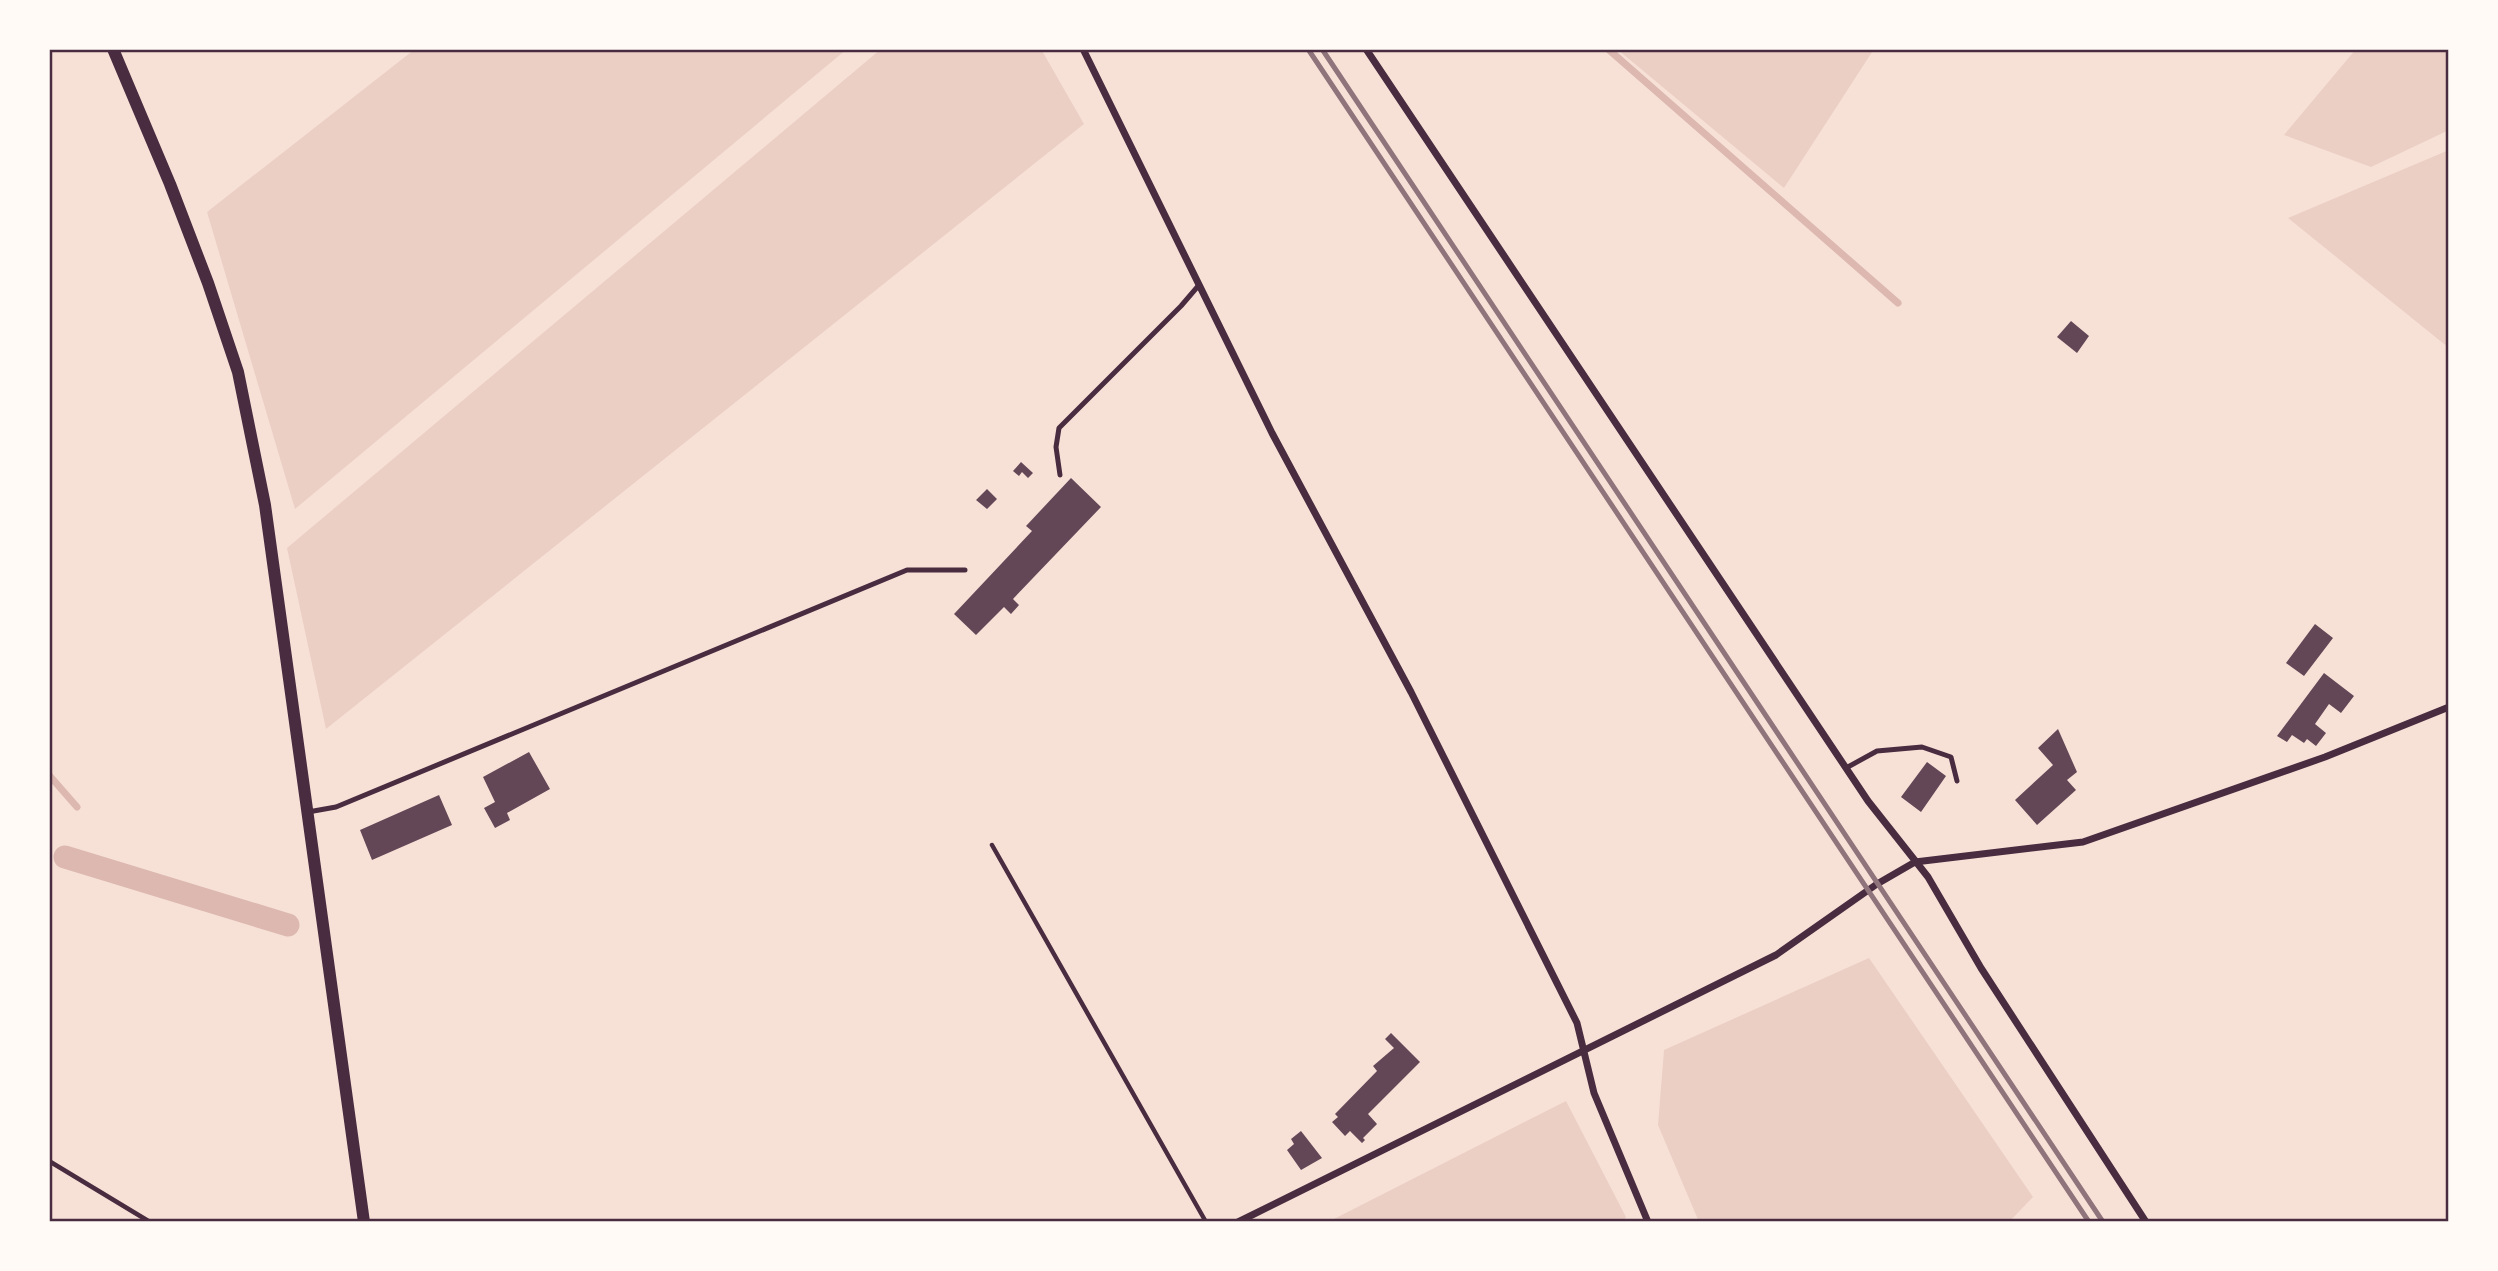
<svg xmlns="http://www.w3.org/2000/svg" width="2498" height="1271" viewBox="0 0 2498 1271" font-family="'PT Sans Narrow',sans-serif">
  <rect width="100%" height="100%" fill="#f7e1d7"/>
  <path fill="#ebcfc5" d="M415 49H847L295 509 207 212Z
    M881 49H1041L1084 124 326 729 287 548Z
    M1617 49H1874L1784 188Z
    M2356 49H2449V130L2371 167 2284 135Z
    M2449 150V348L2288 218Z
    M1869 958 2033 1197 2009 1222H1699L1658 1125 1664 1050Z
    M1566 1101 1626 1217 1623 1222H1328Z"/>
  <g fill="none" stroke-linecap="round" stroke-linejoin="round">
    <path stroke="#dcb8b0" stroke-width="7" d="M1608 49 1898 303
      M49 775 77 807"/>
    <path stroke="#dcb8b0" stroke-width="23" d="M65 857 288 925"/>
  </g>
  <path fill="#644757" d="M2071 321 2089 336 2077 353 2057 337Z
    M1021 462 1033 473 1028 478 1022 472 1019 476 1013 471Z
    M1071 478 1101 507 1013 599 1019 605 1011 614 1004 607 976 635 954 614 1032 531 1026 526Z
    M987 489 997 499 987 509 976 500Z
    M2315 624 2333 638 2304 676 2286 663Z
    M2324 673 2354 696 2341 713 2329 704 2315 724 2326 733 2316 746 2307 739 2304 743 2292 735 2287 742 2277 736Z
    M2058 729 2077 772 2067 780 2076 790 2037 825 2015 800 2053 765 2038 748Z
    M529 752 550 789 507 813 510 820 495 828 484 808 495 802 483 777Z
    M1927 762 1946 776 1921 812 1901 797Z
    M439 795 452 825 372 860 360 830Z
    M1391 1033 1420 1062 1368 1114 1377 1124 1363 1138 1365 1140 1362 1143 1350 1131 1345 1136 1332 1122 1338 1117 1335 1114 1377 1071 1373 1066 1394 1048 1385 1039Z
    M1301 1131 1322 1158 1301 1170 1287 1150 1294 1144 1291 1139Z"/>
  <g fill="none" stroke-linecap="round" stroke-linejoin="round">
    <path stroke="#4a2c40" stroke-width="4.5" d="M992 845 1206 1222
      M49 1161 150 1222"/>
    <path stroke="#4a2c40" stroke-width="5" d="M1060 475 1056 447 1059 428 1181 306 1199 285
      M1846 768 1877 751 1922 747 1951 757 1957 781
      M308 812 336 807 907 570H965"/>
    <path stroke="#4a2c40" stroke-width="7" d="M1083 49 1272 433 1411 692 1577 1023 1594 1093 1648 1222
      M1366 49 1868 801 1928 877 1981 968 2146 1222
      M1238 1222 1776 955 1877 884 1915 862 2083 842 2325 757 2449 707"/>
    <path stroke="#4a2c40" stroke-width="12" d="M113 49 170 184 208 283 238 372 265 505 364 1222"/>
    <path stroke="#8f747c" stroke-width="5" d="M1308 49 2089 1222
      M1322 49 2103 1222"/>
  </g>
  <rect width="2498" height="1271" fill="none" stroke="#fffaf5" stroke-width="102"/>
  <rect x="51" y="51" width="2396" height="1169" fill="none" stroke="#4a2c40" stroke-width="2.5"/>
</svg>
